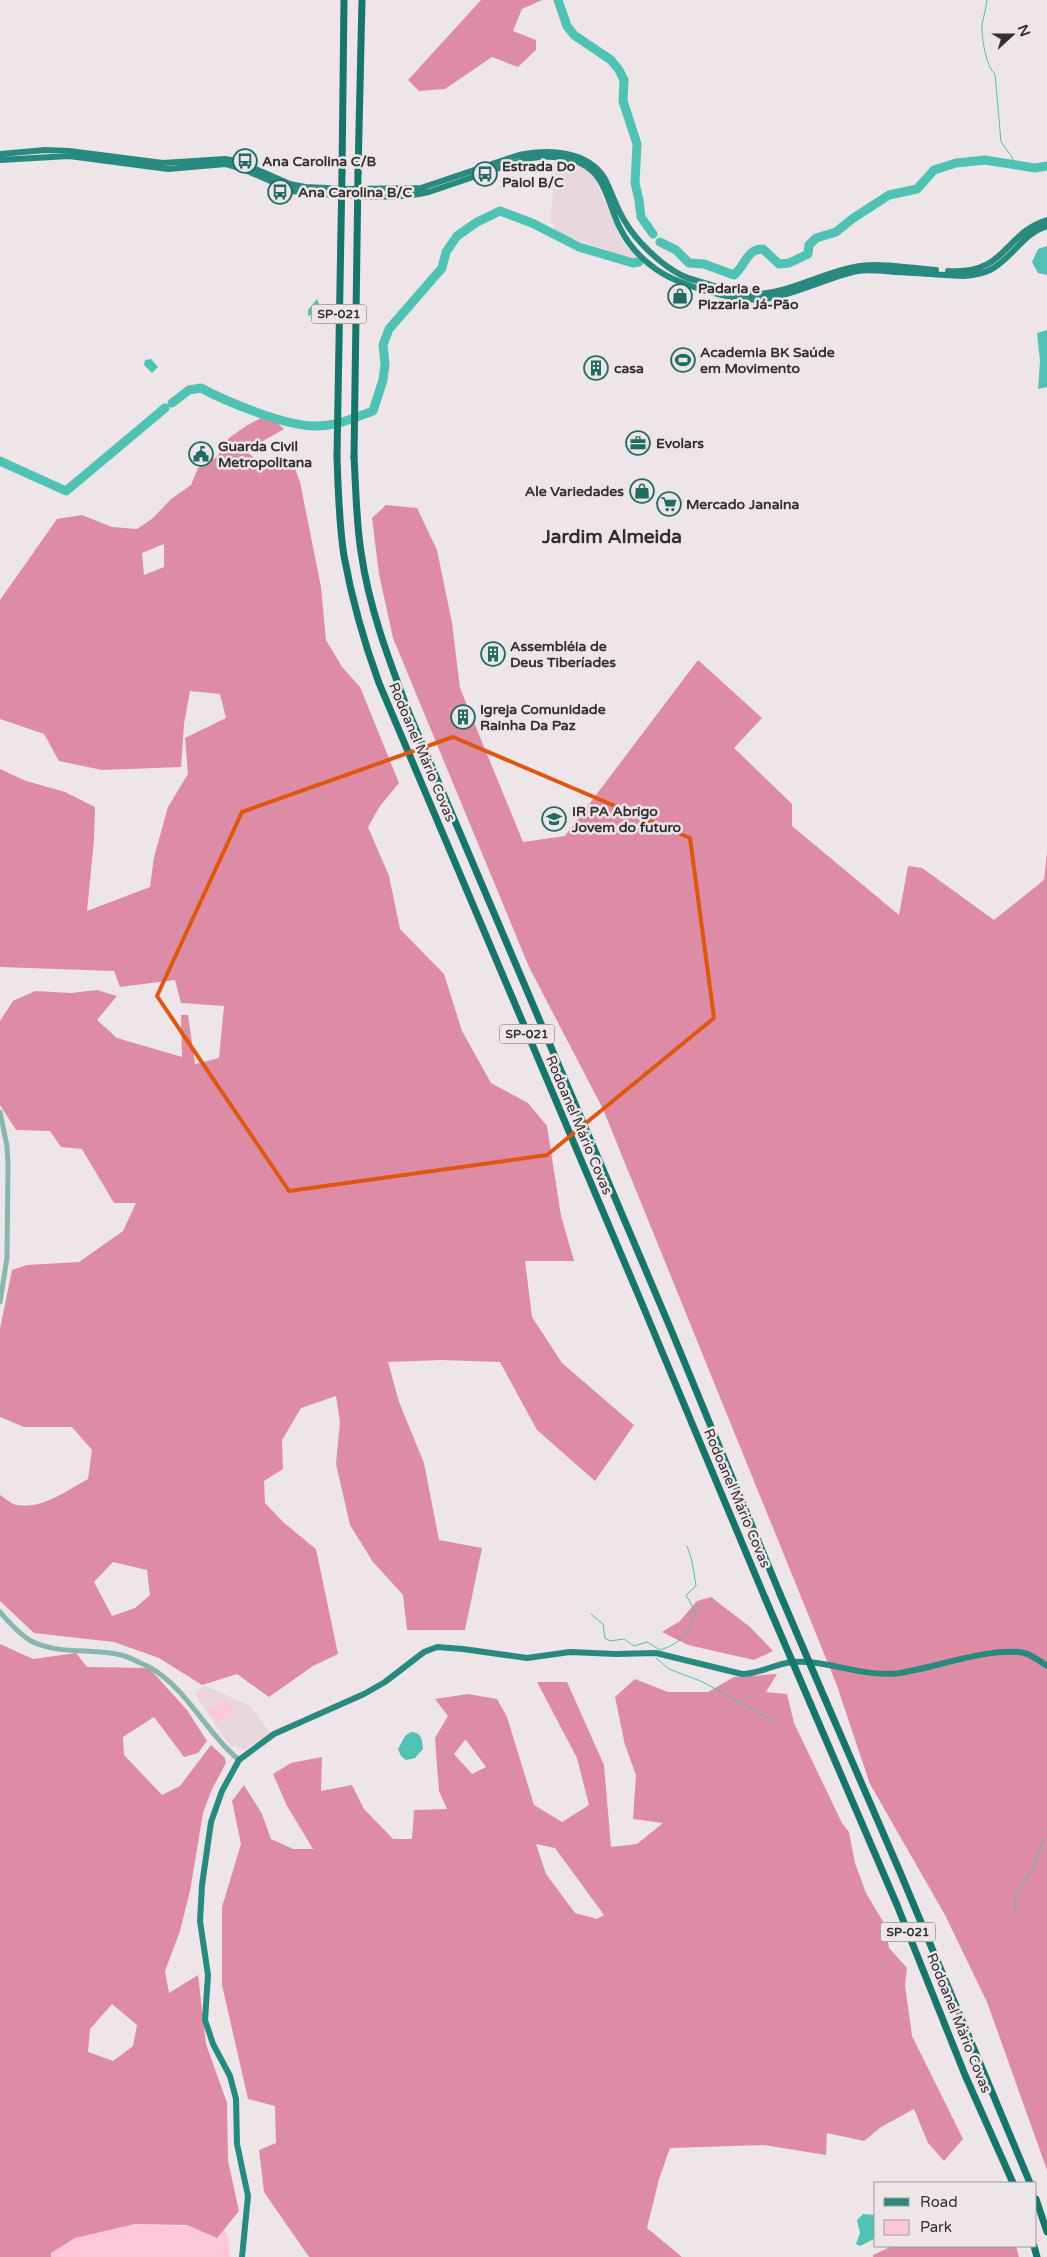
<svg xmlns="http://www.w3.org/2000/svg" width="1047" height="2257" viewBox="0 0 1047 2257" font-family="'Varela Round',sans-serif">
  <rect width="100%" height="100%" fill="#ede5e7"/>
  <path fill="#e7d6db" d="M555 159 577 164 587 170 595 179 623 244 638 257 635 260 572 238 556 231 551 220Z
    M205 1686 249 1705 270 1733 245 1749 232 1746 225 1739 195 1694Z"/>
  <path fill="#fec7d7" d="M225 1699 233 1710 217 1722 208 1711Z
    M219 2220 228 2236 230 2257H51V2253L75 2238 135 2224 190 2226 216 2238Z"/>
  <path fill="#de8ba6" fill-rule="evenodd" d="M481 0H542L522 9 513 31 536 40V50L518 67 492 57 445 89 419 91 408 80Z
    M268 414 284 429 246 451 257 460H292L300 482 321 587 326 640 342 667 360 687 399 783 380 806 368 827 389 876 400 929 444 974 462 1031 491 1083 528 1103 547 1126 561 1216 574 1261H525L532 1317 562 1363 634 1425 595 1481 537 1430 500 1362 441 1360 388 1362 399 1402 424 1463 439 1540 482 1548 465 1630H407L403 1595 373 1562 350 1525 336 1464 340 1422 336 1396 301 1408 282 1440 283 1469 264 1481 265 1503 284 1523 316 1549 338 1654 313 1666 269 1697 237 1674 202 1685 159 1658 114 1642 34 1633 0 1601V1495C5 1498 11 1504 17 1505 41 1510 68 1490 88 1479L92 1450 72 1427H24L0 1417V1329L12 1270 27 1265 79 1262 123 1231 136 1203H114L82 1149 61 1147 50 1131 16 1130 0 1105V1021L13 1001 35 991 71 993 97 990 117 996 97 1020 117 1038 182 1057 181 1015H188L195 1064 219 1058 224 1006 181 1003 175 980 120 987 114 971 0 967V769L26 781 65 792 95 807 94 840 87 911 150 887 154 857 168 807 188 774 185 738 226 718 220 694 190 691 184 724 181 767 102 770 59 761 44 734 0 719V600L57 519 82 515 112 527 137 529 153 518 171 499 191 485 198 468 217 457 229 438 246 426ZM164 544V567L144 575 142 553ZM113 1562 147 1570 150 1595 135 1608 112 1616 94 1582Z
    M386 505 417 508 437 550 452 623 460 688 523 842 565 836 698 660 762 718 734 748 792 804V826L899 915 908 866 922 868 994 920 1044 880 1047 853V2170L987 2002 945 1915 870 1784 836 1683 603 1109 529 967 393 638 379 574 372 518Z
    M711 1597 750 1627 773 1651 754 1660 688 1645 662 1632 680 1621 697 1601Z
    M0 1644 33 1659 76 1653 87 1667 149 1668 187 1710 207 1741 198 1753 184 1757 154 1717 123 1737 124 1755 162 1795 180 1786 211 1745 225 1758 226 1763 212 1789 203 1813 190 1891 180 1931 165 1971 169 1993 198 1975 206 2044 227 2103 228 2161 239 2211 217 2238 187 2225 135 2224 75 2238 51 2253V2257H0ZM112 2004 137 2025 133 2046 113 2061 88 2052 90 2029Z
    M777 1674 766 1692 787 1694 794 1723 842 1823 849 1832 855 1863 866 1893 885 1925 889 1948 907 1968 905 1985 912 2036 963 2139 944 2161 928 2143 914 2109 881 2127 864 2141 827 2133 826 2155 764 2145 670 2148 659 2179 647 2228 682 2257H309L264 2192 259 2150 276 2143 275 2106 248 2099 222 1985V1907L241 1844 232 1801 244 1785 262 1814 271 1839 293 1849H313L287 1806 273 1774 291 1763 322 1757 321 1791 352 1785 364 1809 393 1839H412L414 1810 447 1809 439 1791 435 1738 448 1716 435 1699 468 1694 497 1699 507 1717 534 1805 562 1822 589 1805 577 1758 537 1682H567L604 1765 611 1847 637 1844 663 1823 633 1819 636 1775 625 1745 615 1697 635 1679 668 1692H708L734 1677ZM465 1740H466L486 1767 472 1774 454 1754ZM536 1844 555 1848 604 1915 597 1919 575 1913 546 1874Z
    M892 2246H1016L1019 2257H873V2255Z"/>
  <path fill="#4fc2b3" d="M1047 246V275L1038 273 1032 262 1038 249Z
    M317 299 322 311 308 316V310Z
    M1047 330V387L1038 389 1040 361 1037 333Z
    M151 359 158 367 152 373 144 365 145 360Z
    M411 1732C422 1733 422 1739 423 1749L415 1758 406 1760 401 1756 398 1749 405 1736Z
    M863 2214 876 2215V2238L860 2246 856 2244 860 2233 857 2220Z"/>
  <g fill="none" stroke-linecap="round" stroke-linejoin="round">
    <path stroke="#4fc2b3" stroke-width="1" d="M987 0C986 8 984 16 982 24 981 35 986 67 995 74L1001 142 1012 157 1014 166
      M591 1614 603 1624 605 1638 610 1641 624 1639 634 1646 647 1642 660 1650C682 1643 688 1633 696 1613L686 1595 696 1586 692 1561 687 1546
      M656 1658 669 1669 703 1682 775 1722
      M1015 1913V1896L1034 1867 1043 1843 1047 1838"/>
    <path stroke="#4fc2b3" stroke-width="9" d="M558 0 567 26 574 35 611 60 619 70 624 80 623 101 637 144 635 183 639 200 641 217 653 234
      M660 242 676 250 689 263 704 264 734 275C746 265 746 249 763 249L779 264 789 263 808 254 809 245 816 238 836 232 852 219 889 195 917 189 934 170 956 163 985 160 1035 168 1047 166
      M172 403 189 390 201 388C227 402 283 425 313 426 334 427 354 418 373 411L383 380 385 364 383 345 389 329 442 268 446 252 457 236 477 222 500 211 532 223 579 247 633 263 639 262
      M0 461 66 491 165 408"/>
    <path stroke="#8ab5ae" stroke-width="5" d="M0 1112 7 1146 8 1165 7 1258 0 1302
      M0 1612C9 1622 19 1634 31 1641 58 1655 92 1648 121 1655 130 1657 140 1663 149 1667 187 1688 206 1733 239 1760"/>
    <path stroke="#288a7e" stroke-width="6" d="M0 154 45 150 69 151 163 163 225 159 237 161 290 184 305 187 349 189 421 188 519 155C548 149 588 150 605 179 612 193 616 207 624 220 636 241 660 264 681 275 691 280 703 282 714 286 728 290 743 295 758 294 793 292 825 271 860 266 884 263 911 268 936 270
      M0 160 69 156 168 169 226 164 243 169 293 191 304 193C345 195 390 201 429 192L526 159C551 154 584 156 599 179 609 194 612 213 620 228 630 249 650 268 671 278 696 289 739 303 766 299 797 294 826 278 857 271 870 269 883 271 895 272 918 273 941 275 964 276 973 275 982 274 990 270 1012 259 1023 233 1047 226
      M948 271C1007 275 1004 233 1047 220
      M242 2257 248 2196 237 2144 236 2099 230 2076 213 2044 205 2020 208 1975 200 1921 202 1885 211 1822 222 1791 239 1760 274 1734 364 1694 385 1682 424 1652 437 1647 463 1649 527 1658 570 1652 616 1654 656 1653 742 1674C761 1674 775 1663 794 1662 829 1660 864 1678 900 1673 933 1668 993 1646 1024 1653 1032 1655 1040 1661 1047 1666"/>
    <path stroke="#17766c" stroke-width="7" d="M342 172 344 0
      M358 173 362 0
      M337 456C338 490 339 524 344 556 352 600 364 642 379 683L640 1299 765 1598
      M354 457C356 489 356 520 361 552 369 608 389 660 409 713L672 1332 780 1594
      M825 1699 900 1872 1030 2183
      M811 1705 897 1905 965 2075 1013 2183
      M1036 2199 1047 2232
      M1034 2246 1037 2257"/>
    <path stroke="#17766c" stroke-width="7" d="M337 456 342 172
      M354 457 358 173
      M780 1594 825 1699
      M765 1598 811 1705"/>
  </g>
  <path fill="none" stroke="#df570e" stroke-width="4" stroke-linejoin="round" d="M453 737 690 838 714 1018 547 1155 289 1191 157 996 242 812Z"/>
  <defs>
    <g id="bus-ring" transform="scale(1.25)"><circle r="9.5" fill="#ede5e7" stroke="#226b62" stroke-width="1.5"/><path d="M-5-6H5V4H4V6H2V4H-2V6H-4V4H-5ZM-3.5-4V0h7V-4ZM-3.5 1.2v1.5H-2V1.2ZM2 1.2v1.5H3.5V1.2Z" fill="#226b62"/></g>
    <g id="shop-ring" transform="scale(1.25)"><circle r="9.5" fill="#ede5e7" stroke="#226b62" stroke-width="1.5"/><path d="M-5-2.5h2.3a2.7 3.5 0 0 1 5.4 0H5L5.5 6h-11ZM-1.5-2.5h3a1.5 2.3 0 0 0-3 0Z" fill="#226b62"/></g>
    <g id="stadium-ring" transform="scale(1.25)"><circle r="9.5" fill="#ede5e7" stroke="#226b62" stroke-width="1.5"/><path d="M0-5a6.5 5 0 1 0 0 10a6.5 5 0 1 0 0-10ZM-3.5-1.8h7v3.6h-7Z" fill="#226b62"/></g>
    <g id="building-ring" transform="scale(1.25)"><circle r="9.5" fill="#ede5e7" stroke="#226b62" stroke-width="1.5"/><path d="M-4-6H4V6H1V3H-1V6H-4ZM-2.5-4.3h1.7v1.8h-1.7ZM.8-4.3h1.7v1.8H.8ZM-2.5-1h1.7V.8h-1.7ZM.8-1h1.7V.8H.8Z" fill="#226b62"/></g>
    <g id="office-ring" transform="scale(1.25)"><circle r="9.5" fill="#ede5e7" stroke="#226b62" stroke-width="1.5"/><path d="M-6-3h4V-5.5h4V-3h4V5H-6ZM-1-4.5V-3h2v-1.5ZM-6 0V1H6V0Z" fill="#226b62"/></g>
    <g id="civic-ring" transform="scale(1.25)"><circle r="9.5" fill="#ede5e7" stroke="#226b62" stroke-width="1.5"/><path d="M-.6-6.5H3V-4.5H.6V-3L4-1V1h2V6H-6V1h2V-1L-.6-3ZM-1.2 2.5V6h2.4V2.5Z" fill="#226b62"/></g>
    <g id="supermarket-ring" transform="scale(1.25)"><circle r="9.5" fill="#ede5e7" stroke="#226b62" stroke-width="1.5"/><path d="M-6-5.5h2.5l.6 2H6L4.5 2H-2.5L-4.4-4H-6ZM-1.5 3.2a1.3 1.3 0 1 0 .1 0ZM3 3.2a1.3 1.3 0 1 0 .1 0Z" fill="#226b62"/></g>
    <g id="school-ring" transform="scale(1.25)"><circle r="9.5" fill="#ede5e7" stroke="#226b62" stroke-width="1.5"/><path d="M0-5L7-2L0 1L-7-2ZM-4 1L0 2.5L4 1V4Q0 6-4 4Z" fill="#226b62"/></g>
  </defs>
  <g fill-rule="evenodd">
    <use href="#bus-ring" x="245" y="161"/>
    <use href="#bus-ring" x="485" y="174"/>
    <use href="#bus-ring" x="280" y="192"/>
    <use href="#shop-ring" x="680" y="296"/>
    <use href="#stadium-ring" x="683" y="360"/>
    <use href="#building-ring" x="596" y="368"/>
    <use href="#office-ring" x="638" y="443"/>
    <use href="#civic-ring" x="201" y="454"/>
    <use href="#shop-ring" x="642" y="491"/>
    <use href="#supermarket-ring" x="669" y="504"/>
    <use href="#building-ring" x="493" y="654"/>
    <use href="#building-ring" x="463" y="717"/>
    <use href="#school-ring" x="554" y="819"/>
  </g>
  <g text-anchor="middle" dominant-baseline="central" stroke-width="5" stroke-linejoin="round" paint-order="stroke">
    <g fill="#ede5e7" stroke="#6a6667" stroke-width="1">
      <rect x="311.5" y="304.5" width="55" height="19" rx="4"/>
      <rect x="499.5" y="1024.5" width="55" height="19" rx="4"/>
      <rect x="880.5" y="1922.5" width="55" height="19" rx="4"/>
    </g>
    <g font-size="12" font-weight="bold" fill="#322f30">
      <text x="339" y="314">SP-021</text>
      <text x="527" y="1034">SP-021</text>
      <text x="908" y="1932">SP-021</text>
    </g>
    <g font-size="14" font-weight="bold" fill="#322f30" stroke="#ede5e7" text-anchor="start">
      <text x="262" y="161">Ana Carolina C/B</text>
      <text x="502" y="166">Estrada Do<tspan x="502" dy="16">Paiol B/C</tspan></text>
      <text x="298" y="192">Ana Carolina B/C</text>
      <text x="698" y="288">Padaria e<tspan x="698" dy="16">Pizzaria Já-Pão</tspan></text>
      <text x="700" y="352">Academia BK Saúde<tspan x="700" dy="16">em Movimento</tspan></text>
      <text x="614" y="368">casa</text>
      <text x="656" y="443">Evolars</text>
      <text x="218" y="446">Guarda Civil<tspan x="218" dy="16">Metropolitana</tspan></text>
      <text x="624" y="491" text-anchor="end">Ale Variedades</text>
      <text x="686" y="504">Mercado Janaina</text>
      <text x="510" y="646">Assembléia de<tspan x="510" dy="16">Deus Tiberíades</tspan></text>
      <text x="480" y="709">Igreja Comunidade<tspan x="480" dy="16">Rainha Da Paz</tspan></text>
      <text x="572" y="811">IR PA Abrigo<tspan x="572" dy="16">Jovem do futuro</tspan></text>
    </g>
    <g font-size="14" fill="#322f30" stroke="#ede5e7">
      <text transform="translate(422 752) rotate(67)">Rodoanel Mário Covas</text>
      <text transform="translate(579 1125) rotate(67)">Rodoanel Mário Covas</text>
      <text transform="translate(737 1498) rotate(67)">Rodoanel Mário Covas</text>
      <text transform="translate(959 2023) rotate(68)">Rodoanel Mário Covas</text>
    </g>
    <g font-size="19" font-weight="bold" fill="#322f30" stroke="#ede5e7">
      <text x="612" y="537">Jardim Almeida</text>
    </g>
  </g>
  <rect x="874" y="2182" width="162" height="65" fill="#ede5e7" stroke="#a29c9e"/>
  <rect x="884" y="2198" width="25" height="8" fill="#288a7e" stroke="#a29c9e"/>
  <text x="920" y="2207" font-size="15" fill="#322f30">Road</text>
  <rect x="884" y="2220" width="25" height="15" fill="#fec7d7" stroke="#a29c9e"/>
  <text x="920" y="2232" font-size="15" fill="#322f30">Park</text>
  <g transform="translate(1012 35) rotate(69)" stroke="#ede5e7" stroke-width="4" paint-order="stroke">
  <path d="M0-4L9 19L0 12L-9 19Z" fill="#322f30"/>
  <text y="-8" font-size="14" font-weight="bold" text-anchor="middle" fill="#322f30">N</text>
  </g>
</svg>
